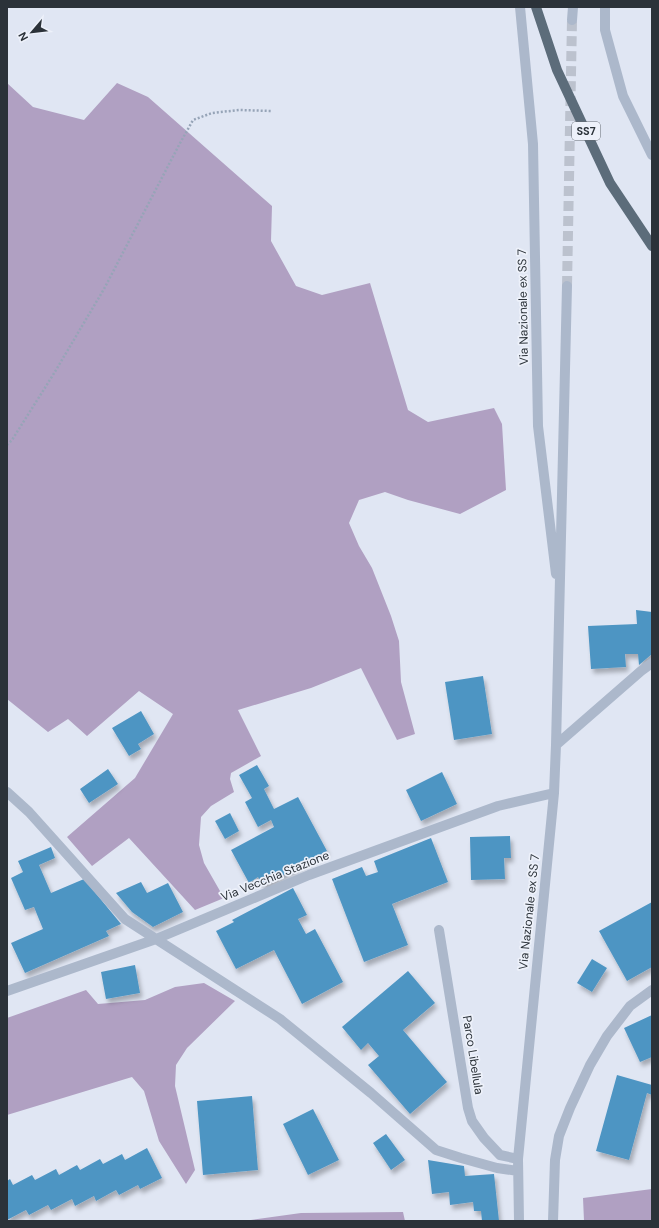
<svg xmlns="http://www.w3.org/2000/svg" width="659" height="1228" viewBox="0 0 659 1228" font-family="'DM Sans',sans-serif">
  <defs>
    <filter id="shadow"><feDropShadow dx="2.5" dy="4.5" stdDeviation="2" flood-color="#0004"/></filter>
  </defs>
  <rect width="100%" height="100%" fill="#e0e6f3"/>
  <path fill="#b0a0c2" d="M7 83 33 107 84 120 117 83 148 97 272 206 271 241 296 286 322 295 370 283 408 410 428 422 494 408 502 424 506 490 460 514 408 500 385 492 359 500 349 523 359 546 372 568 391 616 399 641 401 682 415 734 397 740 361 668 311 688 238 710 261 756 231 773 230 779 234 792 211 806 201 817 199 845 204 863 224 898 195 910 129 838 92 866 67 837 135 778 173 714 139 691 87 736 68 719 48 732 7 699Z
    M204 983 235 1001 187 1048 176 1065 175 1086 195 1170 186 1184 159 1141 144 1091 132 1077 7 1115V1018L86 990 98 1004 145 1000 175 987Z
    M652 1189V1221H584L583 1198Z
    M403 1212 405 1221H244L301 1213Z"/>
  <path fill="#4e95c3" filter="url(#shadow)" d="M636 610 652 612V654L639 665 638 654H625L626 667 591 669 588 626 637 624Z
    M483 676 492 734 454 740 445 682Z
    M141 711 154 734 138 744 141 749 129 756 112 728Z
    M257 765 269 786 264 789 274 809 298 797 327 851 263 886 258 877 249 883 231 850 274 827 271 820 258 827 245 802 252 798 239 775Z
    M108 769 118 784 89 803 80 789Z
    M442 772 457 804 421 821 406 790Z
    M230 813 239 831 225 839 215 821Z
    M510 836 511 858H504L505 879 471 880 470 837Z
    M431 838 448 882 392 904 408 945 364 962 332 879 362 867 366 876 378 872 374 861Z
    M51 847 55 858 39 865 51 893 84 879 121 924 106 931 109 936 25 973 11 943 43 929 34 907 25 910 11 878 23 872 18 861Z
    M141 882 147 893 168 883 183 912 153 927 132 912 116 893Z
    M293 888 307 915 298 919 306 934 315 929 343 982 302 1004 274 950 236 969 216 931 234 922 232 920Z
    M652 902V967L627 981 599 931Z
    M592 959 607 968 592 992 577 983Z
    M135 965 140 993 106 999 101 972Z
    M408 971 435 1003 403 1030 447 1082 410 1114 368 1065 379 1056 368 1043 361 1050 342 1027Z
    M652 1015V1057L640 1062 624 1028Z
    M617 1075 652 1085V1095L647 1093 629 1160 596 1151Z
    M252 1096 258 1170 203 1175 197 1101Z
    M313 1109 339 1160 308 1175 283 1124Z
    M386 1134 405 1160 391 1170 373 1143Z
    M147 1148 162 1178 140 1189 138 1185 119 1195 116 1190 96 1201 94 1196 75 1206 72 1199 51 1210 48 1205 29 1215 26 1210 7 1220V1181L10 1179 13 1185 32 1175 35 1180 56 1169 59 1175 77 1165 80 1170 100 1159 103 1164 122 1154 125 1160Z
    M428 1160 464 1166 465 1176 494 1174 499 1221H482L481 1211H474L473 1202 450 1205 449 1192 432 1194Z"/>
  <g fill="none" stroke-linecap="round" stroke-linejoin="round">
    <path stroke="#bcc2ce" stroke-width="10" stroke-dasharray="10 5" stroke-linecap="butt" d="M567 286 572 20"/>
    <path stroke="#96a4b7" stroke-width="2.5" stroke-dasharray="2 2" stroke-linecap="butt" d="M7 445 12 440 53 375 104 289 179 145 193 120 212 113 239 110 271 111"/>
    <path stroke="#acb8cb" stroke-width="10" d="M520 7 533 144 538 426 556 574
      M605 7V30L623 96 652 155
      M572 20 573 7
      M556 745 641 671 652 663
      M7 792 29 812 125 919 280 1019 371 1093 436 1150 461 1158 497 1168 518 1171
      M439 930 468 1108 472 1121 484 1138 500 1155 518 1159
      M7 991 156 939 309 875 498 806 554 793
      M519 1221 518 1159 554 793 556 745 567 286
      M553 1221 555 1160 559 1136 570 1108 590 1065 607 1036 630 1006 652 990"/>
    <path stroke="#5c6c7a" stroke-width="10" d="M536 7 557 70 610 183 652 246"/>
  </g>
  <g text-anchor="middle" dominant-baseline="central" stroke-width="3.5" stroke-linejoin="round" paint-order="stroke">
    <rect fill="#edf1fa" stroke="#656b73" stroke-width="1" x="572" y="122" width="28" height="18" rx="3"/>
    <g font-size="11" font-weight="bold" fill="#2b3239">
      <text x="586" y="131">SS7</text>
    </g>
    <g font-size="12" fill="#2b3239" stroke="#edf1fa">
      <text transform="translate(523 307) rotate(-91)">Via Nazionale ex SS 7</text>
      <text transform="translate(275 876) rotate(-22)">Via Vecchia Stazione</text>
      <text transform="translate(529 912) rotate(-84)">Via Nazionale ex SS 7</text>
      <text transform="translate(473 1055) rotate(81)">Parco Libellula</text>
    </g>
  </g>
  <rect width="659" height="1228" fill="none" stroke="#2b3239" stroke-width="16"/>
  <g transform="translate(32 32) rotate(242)" stroke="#edf1fa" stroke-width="3" paint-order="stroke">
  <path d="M0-3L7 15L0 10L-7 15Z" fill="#2b3239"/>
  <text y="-6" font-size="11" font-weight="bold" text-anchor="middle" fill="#2b3239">N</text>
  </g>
</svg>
